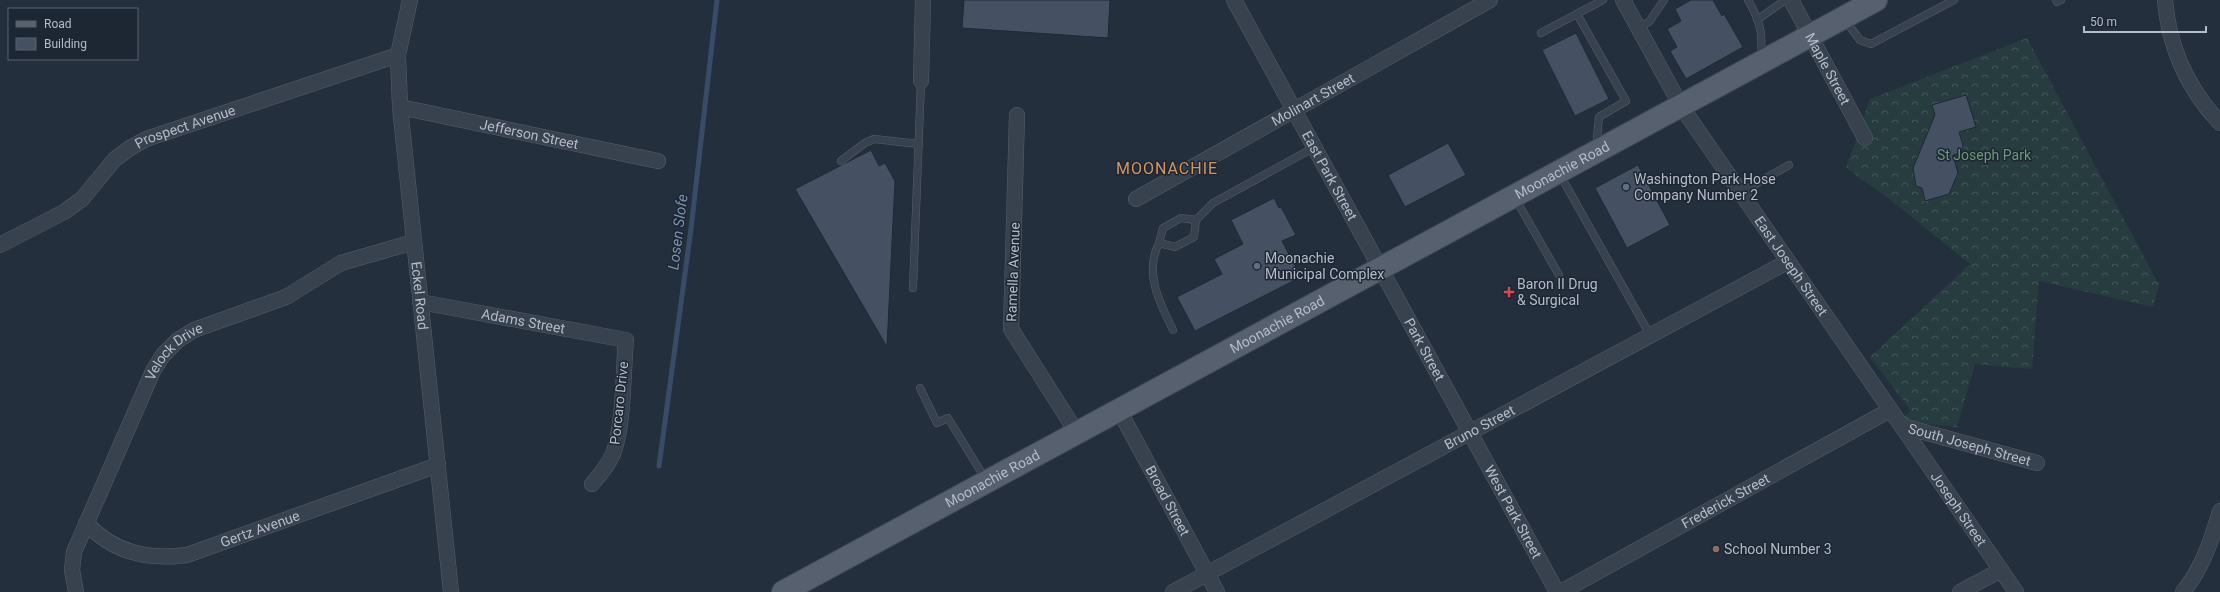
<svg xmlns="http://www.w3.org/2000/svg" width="2220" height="592" viewBox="0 0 2220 592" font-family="Roboto,sans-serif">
  <defs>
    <pattern id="forest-crowns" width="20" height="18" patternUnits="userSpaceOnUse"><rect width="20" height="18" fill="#263c3f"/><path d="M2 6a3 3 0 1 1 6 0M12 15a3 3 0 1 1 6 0" fill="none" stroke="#435659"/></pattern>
  </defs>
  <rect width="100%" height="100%" fill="#242f3e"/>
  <path fill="url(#forest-crowns)" d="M2027 38 2159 285 2153 307 2039 281 2032 369 1975 364 1957 427 1898 421 1911 411 1870 357 1970 264 1888 198 1846 168 1870 99Z"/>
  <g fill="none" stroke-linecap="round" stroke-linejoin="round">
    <path stroke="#394c67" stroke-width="5" d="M659 466 691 229 717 0"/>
  </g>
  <path fill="#455162" stroke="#1f2835" d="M964 0H1110L1108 38 962 28Z
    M1691 0H1713L1722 16 1724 14 1743 47 1686 79 1670 51 1677 47 1667 29 1681 21 1675 9Z
    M1576 33 1609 99 1575 116 1542 50Z
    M1966 95 1976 127 1959 132 1963 146 1961 153 1953 155 1958 173 1949 194 1925 201 1922 188 1916 186 1913 168 1935 115 1932 105Z
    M1448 143 1466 175 1405 207 1388 175Z
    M871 150 879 166 885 163 895 181 887 347 795 189Z
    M1638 165 1670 225 1627 248 1595 188Z
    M1274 198 1279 208 1281 207 1296 235 1282 241 1301 277 1195 331 1177 297 1222 274 1214 259 1243 244 1231 220Z"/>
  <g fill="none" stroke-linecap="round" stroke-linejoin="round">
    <g stroke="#565f6c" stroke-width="8">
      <path id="service" d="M1748 0C1754 10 1759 21 1761 33 1762 43 1760 47 1763 59
        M2056 0 2057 2 2061 0
        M1577 14 1626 101 1599 117 1596 148
        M1844 19 1860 40 1871 44 1954 0
        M1757 20 1785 0
        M1638 28 1649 22 1664 0
        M1541 33 1603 0
        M841 161 865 143 874 139 919 144
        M1559 173 1650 335
        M1740 193 1789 165
        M1515 198 1559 275
        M1196 220 1181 218 1163 228 1159 243 1175 247 1194 237 1196 220 1213 203 1315 147
        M1159 243C1144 272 1159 302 1173 330
        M913 288 921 81
        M920 388 937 423 948 418 986 480"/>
    </g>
    <g stroke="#565f6c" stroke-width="16">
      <g id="minor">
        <path id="s1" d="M410 0 398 55 400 107 451 592"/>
        <path id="s2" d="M1234 0 1557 592"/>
        <path id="s3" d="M1623 0 1681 106 2016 592"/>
        <path id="s4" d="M1791 0 1865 138"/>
        <path d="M2165 0C2169 48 2187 88 2220 123"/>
        <path d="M921 81 923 0"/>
        <path id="s5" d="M400 107 658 161"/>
        <path d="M1017 115 1011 329 1077 433"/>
        <path id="s6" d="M1136 199 1490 0"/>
        <path id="s7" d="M0 245 64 212 82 199 115 159 130 148 146 139 398 55"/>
        <path id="s8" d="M420 302 626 340C623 372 624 426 613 454 608 465 600 475 592 484"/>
        <path id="s9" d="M1119 410 1217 592"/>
        <path id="s10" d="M1902 426 2037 463"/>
        <path id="s11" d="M86 523C114 553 148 560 187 555L438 465"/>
        <path id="s12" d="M76 592 72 570 74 552 153 371 163 355 178 340 194 330 286 297 341 263 414 242"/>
        <path id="s13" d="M1173 592 1787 262"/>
        <path id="s14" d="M1561 592 1890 410"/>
        <path d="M1960 592 2001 570"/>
        <path d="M2183 592C2203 567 2211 541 2220 511"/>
      </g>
    </g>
    <g stroke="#414a57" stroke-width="24">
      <g id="primary">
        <path id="s15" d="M783 592 1876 0"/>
      </g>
    </g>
    <use href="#service" stroke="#38414e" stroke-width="7"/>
    <use href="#minor" stroke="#38414e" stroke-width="15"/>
    <use href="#primary" stroke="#56606e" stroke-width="22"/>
  </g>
  <g fill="#5c6f8a" stroke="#1d2633" stroke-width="1.5">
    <circle cx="1626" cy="187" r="4"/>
    <circle cx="1257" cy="266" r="4"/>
  </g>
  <path fill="#e0444e" stroke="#1d2633" stroke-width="1.5" d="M1507 286h4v4h4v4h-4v4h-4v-4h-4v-4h4z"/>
  <circle fill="#8d6e63" stroke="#1d2633" stroke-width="1.5" cx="1716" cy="549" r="4"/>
  <g text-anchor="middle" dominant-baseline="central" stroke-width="3" stroke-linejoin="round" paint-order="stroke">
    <g font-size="14" fill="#b4bcc9" stroke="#1d2633">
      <text stroke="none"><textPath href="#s4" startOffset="78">Maple Street</textPath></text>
      <text stroke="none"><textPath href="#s6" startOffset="203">Molinart Street</textPath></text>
      <text stroke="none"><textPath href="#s7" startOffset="224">Prospect Avenue</textPath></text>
      <text stroke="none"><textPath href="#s5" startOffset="132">Jefferson Street</textPath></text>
      <text stroke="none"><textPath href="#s15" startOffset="886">Moonachie Road</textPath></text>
      <text stroke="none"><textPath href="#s2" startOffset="200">East Park Street</textPath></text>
      <text stroke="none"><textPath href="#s3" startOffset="315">East Joseph Street</textPath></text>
      <text transform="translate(1013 272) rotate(-88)">Ramella Avenue</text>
      <text stroke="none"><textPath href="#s1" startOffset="298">Eckel Road</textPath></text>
      <text stroke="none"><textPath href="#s8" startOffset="105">Adams Street</textPath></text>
      <text stroke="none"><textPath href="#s15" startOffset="562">Moonachie Road</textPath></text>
      <text stroke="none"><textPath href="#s2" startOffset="398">Park Street</textPath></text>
      <text stroke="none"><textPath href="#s12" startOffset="267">Velock Drive</textPath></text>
      <text transform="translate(619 403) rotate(-84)">Porcaro Drive</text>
      <text stroke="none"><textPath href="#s13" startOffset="348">Bruno Street</textPath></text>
      <text stroke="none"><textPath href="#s10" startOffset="70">South Joseph Street</textPath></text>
      <text stroke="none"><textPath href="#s15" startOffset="238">Moonachie Road</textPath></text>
      <text stroke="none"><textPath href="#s9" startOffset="103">Broad Street</textPath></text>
      <text stroke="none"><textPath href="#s14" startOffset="188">Frederick Street</textPath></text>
      <text stroke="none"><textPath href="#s3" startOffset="610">Joseph Street</textPath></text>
      <text stroke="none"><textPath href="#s2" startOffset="583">West Park Street</textPath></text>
      <text stroke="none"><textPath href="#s11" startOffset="188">Gertz Avenue</textPath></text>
    </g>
    <g font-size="14" fill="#6b9a76" stroke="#1d2633">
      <text x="1984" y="155">St Joseph Park</text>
    </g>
    <g font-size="14" fill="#b4bcc9" stroke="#1d2633" text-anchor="start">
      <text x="1634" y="179">Washington Park Hose<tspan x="1634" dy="16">Company Number 2</tspan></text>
      <text x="1265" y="258">Moonachie<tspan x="1265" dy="16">Municipal Complex</tspan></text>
      <text x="1517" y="284">Baron II Drug<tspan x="1517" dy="16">&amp; Surgical</tspan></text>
      <text x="1724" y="549">School Number 3</text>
    </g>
    <g font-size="15" font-style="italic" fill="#7c92b1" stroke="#1d2633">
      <text transform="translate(678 232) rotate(-83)">Losen Slofe</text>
    </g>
    <g font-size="16" letter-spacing="1" fill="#d59563" stroke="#1d2633">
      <text x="1167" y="168">MOONACHIE</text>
    </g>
  </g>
  <rect x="8" y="8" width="130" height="52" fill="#1d2633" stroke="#59626f"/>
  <rect x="16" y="21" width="20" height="6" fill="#56606e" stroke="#59626f"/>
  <text x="44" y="28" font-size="12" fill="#b4bcc9">Road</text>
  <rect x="16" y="38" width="20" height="12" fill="#455162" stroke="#59626f"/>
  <text x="44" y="48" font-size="12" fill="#b4bcc9">Building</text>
  <path d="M2084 26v6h122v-6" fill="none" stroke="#b4bcc9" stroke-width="2"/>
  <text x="2090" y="26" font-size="12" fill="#b4bcc9" stroke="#1d2633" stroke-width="3" paint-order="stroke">50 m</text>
</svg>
